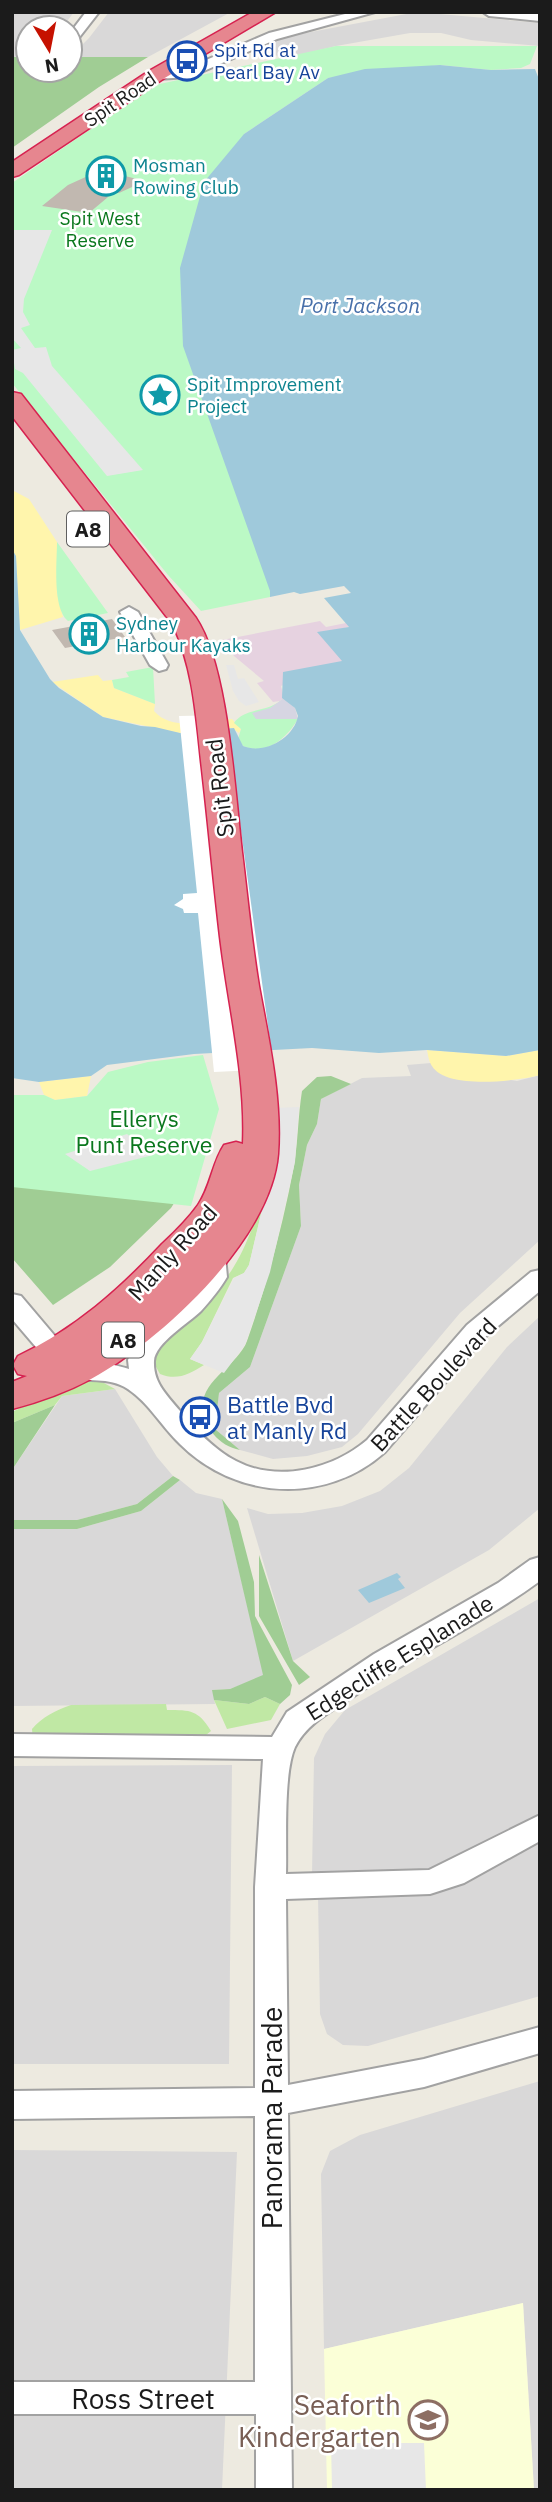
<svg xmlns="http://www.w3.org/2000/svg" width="552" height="2502" viewBox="0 0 552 2502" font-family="'IBM Plex Sans',sans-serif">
  <rect width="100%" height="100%" fill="#edeae0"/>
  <path fill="#d9d8d8" d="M12 12H74L62 28H28V57L12 58Z
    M109 12H231L148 57H70L89 38Z
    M417 12 540 23V46L471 40 441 33H410L336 46 295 56 253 55 279 38Z
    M431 1063 432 1066 517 1081 540 1075V1240L460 1313 358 1434 342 1447 307 1456 273 1459 240 1450 215 1429 219 1393 250 1367 301 1226 299 1185 307 1145 317 1124 321 1099 362 1078 411 1076 407 1065Z
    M540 1316V1508L489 1550 293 1661 247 1508 268 1514 302 1513 342 1506 380 1491 409 1468 507 1347Z
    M115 1389 157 1457 173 1476 137 1504 77 1520H12V1470L62 1396Z
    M180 1480 196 1493 222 1499 264 1676 230 1689 213 1690 215 1704 12 1706V1529H77L141 1511Z
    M540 1598V1815L421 1874 312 1875 314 1758 325 1734 345 1710Z
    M232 1765 229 2064H12V1766Z
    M540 1841V1996L368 2046 343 2045 327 2034 320 2014 318 1895 431 1896Z
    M540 2081V2490H534L523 2303 324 2349 321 2174 330 2151 360 2135Z
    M12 2150 237 2152 222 2490H12Z"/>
  <path fill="#e6d2e0" d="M320 621 326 627 346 623 349 627 330 631 343 661 281 686 284 698 280 701 273 702 257 683 264 681 234 656 222 640Z"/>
  <path fill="#fbffd7" d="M523 2303 534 2490H327L324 2349Z"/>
  <path fill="#c0e8a4" d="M272 1167 249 1265 244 1273 233 1278 202 1342 190 1359 204 1365C190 1374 177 1381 160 1374L151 1358 152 1346C179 1322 214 1299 233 1268 252 1237 261 1201 272 1167Z
    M89 1379 102 1382 115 1389 62 1396 55 1405 12 1423V1412L79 1380Z
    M265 1697 280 1704 271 1720 227 1729 214 1700 249 1704Z
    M166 1704 167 1710C191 1710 198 1710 211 1731L201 1739 33 1740 32 1729C42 1717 56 1710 71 1705Z"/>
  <path fill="#a0cd94" d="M12 57H28V70H70V57H148L99 87 12 148Z
    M331 1076 351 1084 321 1099 317 1124 307 1145 299 1185 301 1226 250 1367 219 1393 215 1429 240 1450C219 1446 203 1427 203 1405 203 1379 238 1365 247 1341 267 1284 283 1225 294 1166 298 1141 298 1116 302 1091L317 1077Z
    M12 1132 198 1165 171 1208 110 1267 53 1305 12 1258Z
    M55 1405 12 1470V1423Z
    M173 1476 180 1480 141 1511 77 1529H12V1520H77L137 1504Z
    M222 1499 238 1521 254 1582 255 1616 292 1685 290 1695 280 1704 265 1697 249 1704 214 1700 212 1690 230 1689 263 1675Z
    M259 1555 293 1661 310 1677 299 1685 259 1616Z"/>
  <path fill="#fff5ac" d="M12 490 29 499 57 542V592L63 617 20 630 16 557 12 549Z
    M98 675 103 681 112 680 114 688 155 704 154 711C172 732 208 721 232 719L241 729 239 733 232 728 180 733 103 717 52 682Z
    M427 1050 506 1056 540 1050V1075C518 1081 446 1090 432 1066 429 1062 428 1055 427 1050Z
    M91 1076 87 1096 55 1100 44 1095 39 1082Z"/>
  <path fill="#bbf9c5" d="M336 46H537L530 64 521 68 491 70 440 65 328 78 244 134 270 591V597L201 611 168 575 12 383V183L155 85Z
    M57 542 108 613 68 621C52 608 57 562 57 542Z
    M153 667 155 704 114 688 112 680 129 677 126 672Z
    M284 698 298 719C286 739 266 756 243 746L238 739 241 729 234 723C245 707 269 713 284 698Z
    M203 1055 219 1109 191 1206 12 1187V1095H44L55 1100 87 1096 108 1072 148 1062Z"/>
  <path fill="#e7e7e7" d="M12 230H52L24 299 23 312 30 325 21 328 35 348 46 347 52 366 143 470 107 476 23 373 15 369 12 350 21 348 12 338Z
    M226 665H234L238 679 244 678 259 702 246 706 239 701 233 691Z
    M299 1107 295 1162 270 1272 245 1345 224 1373 190 1359 202 1342 234 1278 244 1273 249 1265 272 1167 275 1108Z
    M127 1134 153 1155 90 1171 65 1154Z
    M331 2443H424L426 2490H332Z"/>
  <path fill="#d6d5e2" d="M284 698 295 708 298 719H256L252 713 270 708Z"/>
  <path fill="#9fc9db" d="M440 65 491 70 535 69 540 82V1050L506 1056 427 1050 379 1053 312 1048 194 1054 107 1065 91 1076 39 1082 12 1078V549L16 556 20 630 50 679 59 688 103 717 141 726 155 727 180 733 234 728 243 746C264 755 294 738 298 716L295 708 282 698 283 672 342 661 317 632 349 627 324 598 351 593 344 586 300 594 294 592 270 597V591L183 346 180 268 204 182 244 134 328 78 365 69Z
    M397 1573 401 1577 398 1579 405 1588 369 1603 358 1590Z"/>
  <path fill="#fff" d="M225 715 274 1069 214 1072 198 913H184L183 909 174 905 183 899V894L197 893 179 716Z"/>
  <path fill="#c1b8b0" d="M101 170 145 181 119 193 114 192 89 213 42 206 68 185Z
    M112 619 125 637 65 648 52 630Z"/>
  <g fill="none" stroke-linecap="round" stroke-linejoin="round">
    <g stroke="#a2a2a2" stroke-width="4">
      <path id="minor" d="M86 12H99L74 44 70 45V33Z
        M353 12H375L277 39 190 77 156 79 150 75 156 71 183 70 269 33Z
        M483 12 540 13V21L489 16Z
        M129 607 138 612 168 665 166 669 159 671 150 665 120 612Z
        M213 1248 222 1251 225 1256 227 1277C220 1289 210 1301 201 1311 189 1323 155 1343 154 1361 153 1383 167 1395 180 1411 195 1429 214 1450 236 1461 278 1483 333 1469 367 1440L467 1325 531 1272 540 1270V1291L485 1337 385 1452C326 1505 236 1500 180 1444 162 1427 149 1403 128 1389 108 1376 88 1383 66 1377L62 1371 66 1365C87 1359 109 1363 129 1369L128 1360 136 1340 183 1299 203 1276 201 1256 204 1251Z
        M12 1294 21 1296 65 1348 69 1354 65 1360 56 1362 47 1360 12 1319Z
        M540 1557V1581C481 1624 414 1655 354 1696 332 1711 307 1723 295 1747 283 1774 287 1843 286 1874L429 1870 540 1815V1841L464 1883 430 1894 286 1899 288 2085 424 2059 540 2027V2053L424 2087 288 2113 292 2490H256V2414H12V2382H255V2116L12 2119V2091L255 2088V1887L263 1759 12 1756V1734L272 1737 287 1712 374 1654 498 1583 530 1560Z"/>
    </g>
    <g stroke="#d62250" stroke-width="3">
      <path id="highway" d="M253 12H276L163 79 19 175 12 177V162L149 71Z
        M12 392 21 394 196 618C229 667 235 798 243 860 248 902 252 944 259 986 269 1041 282 1098 278 1154 271 1239 162 1340 91 1379 67 1392 39 1402 12 1409V1382L27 1376 18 1374 13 1365 18 1356C75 1329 119 1290 162 1244 175 1232 188 1219 198 1205 211 1186 212 1163 224 1145L236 1142 243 1144C246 1075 228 1005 220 937 213 878 208 820 201 761 196 715 193 668 173 625L12 416Z"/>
    </g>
    <use href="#minor" fill="#fff" fill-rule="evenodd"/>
    <use href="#highway" fill="#e6868f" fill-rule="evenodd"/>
  </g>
  <defs>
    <g id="bus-ring" transform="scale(2.0125)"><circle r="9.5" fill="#fff" stroke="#1a4fb4" stroke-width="1.5"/><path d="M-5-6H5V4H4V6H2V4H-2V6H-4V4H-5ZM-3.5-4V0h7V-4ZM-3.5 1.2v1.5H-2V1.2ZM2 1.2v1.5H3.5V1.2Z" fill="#1a4fb4"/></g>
    <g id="building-ring" transform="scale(2.0125)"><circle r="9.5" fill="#fff" stroke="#0f9aa8" stroke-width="1.5"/><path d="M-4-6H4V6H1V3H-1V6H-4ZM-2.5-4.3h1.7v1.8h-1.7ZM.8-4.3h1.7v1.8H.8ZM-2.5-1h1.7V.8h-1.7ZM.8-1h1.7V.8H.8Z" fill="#0f9aa8"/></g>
    <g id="sight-ring" transform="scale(2.0125)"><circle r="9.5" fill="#fff" stroke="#0f9aa8" stroke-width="1.5"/><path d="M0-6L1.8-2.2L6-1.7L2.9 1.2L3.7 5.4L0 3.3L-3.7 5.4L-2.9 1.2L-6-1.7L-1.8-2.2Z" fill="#0f9aa8"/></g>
    <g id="school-ring" transform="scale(2.0125)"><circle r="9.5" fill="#fff" stroke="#8d6e63" stroke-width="1.5"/><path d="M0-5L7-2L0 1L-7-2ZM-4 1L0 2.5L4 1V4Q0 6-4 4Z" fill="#8d6e63"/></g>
  </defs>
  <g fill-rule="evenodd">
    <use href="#bus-ring" x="187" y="61"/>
    <use href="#building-ring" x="106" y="176"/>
    <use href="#sight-ring" x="160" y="395"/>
    <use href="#building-ring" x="89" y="634"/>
    <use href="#bus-ring" x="200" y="1417"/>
    <use href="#school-ring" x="428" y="2420"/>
  </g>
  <g text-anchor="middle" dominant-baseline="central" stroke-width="5" stroke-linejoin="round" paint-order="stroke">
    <g font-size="19" fill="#164399" stroke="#fff" text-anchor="start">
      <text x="214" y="50">Spit Rd at<tspan x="214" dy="22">Pearl Bay Av</tspan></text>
    </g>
    <g font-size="19" fill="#1b1b1b" stroke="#fff">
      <text transform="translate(120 99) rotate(-34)">Spit Road</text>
    </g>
    <g font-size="19" fill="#0d838f" stroke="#fff" text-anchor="start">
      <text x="133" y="165">Mosman<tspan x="133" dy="22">Rowing Club</tspan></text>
      <text x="187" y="384">Spit Improvement<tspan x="187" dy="22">Project</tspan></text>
      <text x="116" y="623">Sydney<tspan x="116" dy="22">Harbour Kayaks</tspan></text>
    </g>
    <g font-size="19" fill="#0a771d" stroke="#fff">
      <text x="100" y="218">Spit West<tspan x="100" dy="22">Reserve</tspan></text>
    </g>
    <g font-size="21" font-style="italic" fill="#4870aa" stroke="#fff">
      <text x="360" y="305">Port Jackson</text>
    </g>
    <g fill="#fff" stroke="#5f5f5f" stroke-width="2">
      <rect x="67" y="511.5" width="42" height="35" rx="5"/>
      <rect x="102" y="1322.5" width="42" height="35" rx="5"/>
    </g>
    <g font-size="21" font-weight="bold" fill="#1b1b1b">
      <text x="88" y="529">A8</text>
      <text x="123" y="1340">A8</text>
    </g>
    <g font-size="23" fill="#1b1b1b" stroke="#fff">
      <text transform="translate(219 788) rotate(-97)">Spit Road</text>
      <text transform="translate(172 1252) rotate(-48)">Manly Road</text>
      <text transform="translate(433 1384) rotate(-47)">Battle Boulevard</text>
      <text transform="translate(399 1657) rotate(-32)">Edgecliffe Esplanade</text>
    </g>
    <g font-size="23" fill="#0a771d" stroke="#fff">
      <text x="144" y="1118">Ellerys<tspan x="144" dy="26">Punt Reserve</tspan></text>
    </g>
    <g font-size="23" fill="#164399" stroke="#fff" text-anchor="start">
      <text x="227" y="1404">Battle Bvd<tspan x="227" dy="26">at Manly Rd</tspan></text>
    </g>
    <g font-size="28" fill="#1b1b1b" stroke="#fff">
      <text transform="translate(271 2118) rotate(-90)">Panorama Parade</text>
      <text x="143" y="2398">Ross Street</text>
    </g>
    <g font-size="28" fill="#785e54" stroke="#fff" text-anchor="end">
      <text x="401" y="2404">Seaforth<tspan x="401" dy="32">Kindergarten</tspan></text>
    </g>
  </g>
  <rect width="552" height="2502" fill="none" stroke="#1b1b1b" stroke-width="28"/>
  <g transform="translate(49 49) rotate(170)"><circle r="33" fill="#ffffff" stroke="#a4a4a4" stroke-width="2"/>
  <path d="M0-5L12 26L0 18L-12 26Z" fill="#c61100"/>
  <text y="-10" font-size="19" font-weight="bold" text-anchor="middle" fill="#1b1b1b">N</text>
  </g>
</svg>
